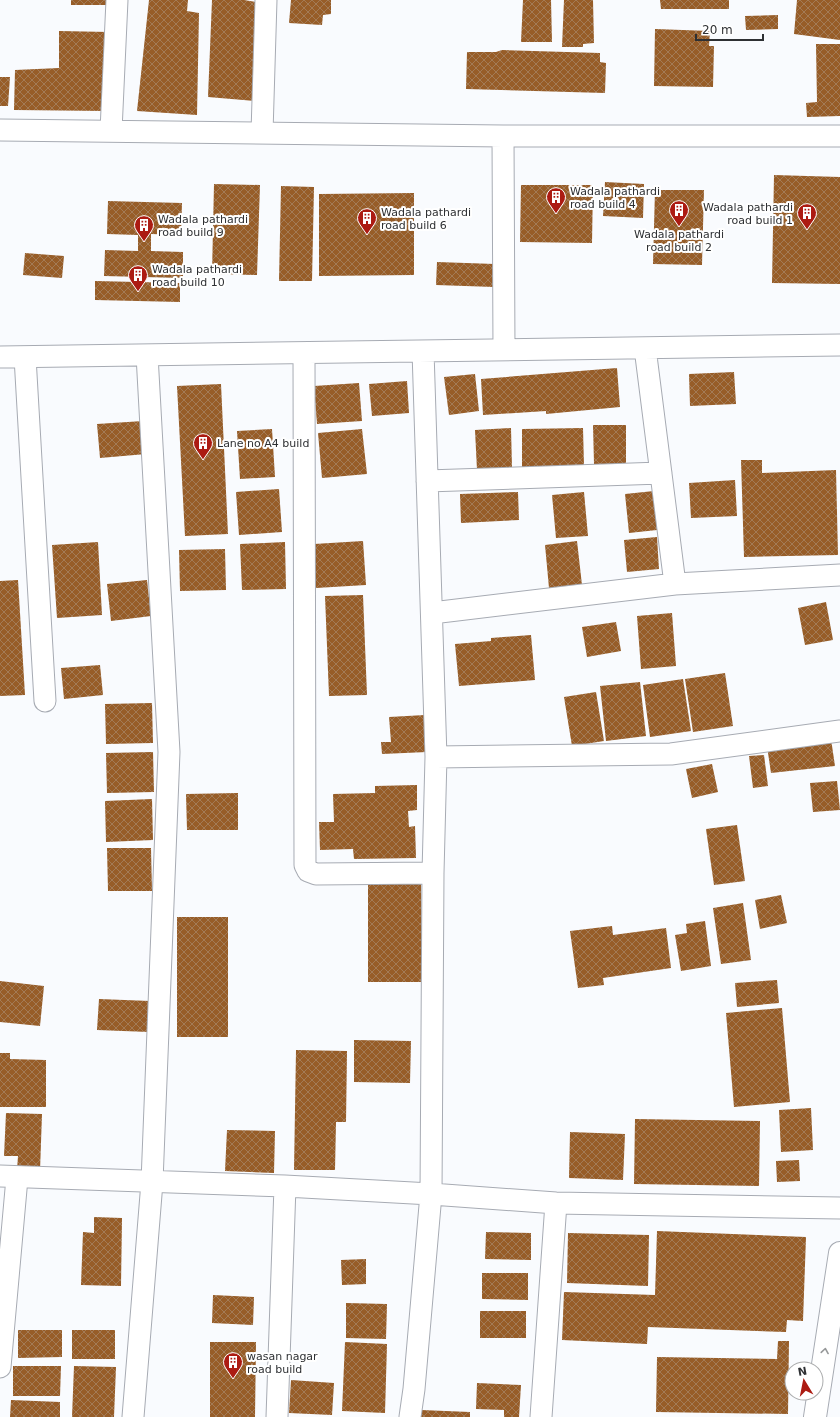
<svg xmlns="http://www.w3.org/2000/svg" width="840" height="1417" viewBox="0 0 840 1417" font-family="'DejaVu Sans',sans-serif">
  <defs>
    <pattern id="building-cross-hatch" width="8" height="8" patternUnits="userSpaceOnUse"><rect width="8" height="8" fill="#975d28"/><path d="M0 0l8 8M0 8l8-8" fill="none" stroke="#a37b56"/></pattern>
  </defs>
  <rect width="100%" height="100%" fill="#f9fbfe"/>
  <path fill="url(#building-cross-hatch)" d="M71 0H112V5H71Z
    M149 0H188L187 11 199 13 197 115 137 111Z
    M212 0H244L256 2 255 101 208 97Z
    M291 0H331V14L323 15 322 25 289 23Z
    M523 0H551L552 42H521Z
    M564 0H593L594 43 583 44V47H562Z
    M660 0H729V9H661Z
    M797 0H840V40L794 34Z
    M778 15V29L746 30 745 16Z
    M655 29 710 31 709 46H714L713 87 654 86Z
    M59 31 109 32 106 111 14 110 15 70 59 68Z
    M816 44H840V116L807 117 806 103 817 102Z
    M502 50 600 53V62L606 63 605 93 466 89 467 52H496Z
    M0 77H10L8 106H0Z
    M774 175 840 177V284L772 283Z
    M605 182 644 184 643 218 603 216Z
    M214 184 260 185 257 275 212 274Z
    M521 185H593L592 243 520 242Z
    M281 186 314 187 312 281H279Z
    M655 190H704L702 265 653 264Z
    M414 193V275L319 276V194Z
    M108 201 182 203 181 235 151 234V251L183 252V278L104 276 105 250 138 251V235L107 234Z
    M25 253 64 256 62 278 23 275Z
    M437 262 495 264 494 287 436 285Z
    M95 281 180 283V302L95 300Z
    M617 368 620 407 546 414V411L483 415 481 379Z
    M734 372 736 404 690 406 689 374Z
    M475 374 479 411 449 415 444 377Z
    M407 381 409 413 372 416 369 384Z
    M359 383 362 421 317 424 314 386Z
    M221 384 228 534 185 536 177 386Z
    M143 421 146 454 100 458 97 424Z
    M593 425H626V464H594Z
    M511 428 512 468 477 470 475 430Z
    M583 428 584 466 522 467V429Z
    M272 429 275 477 240 479 237 431Z
    M362 429 367 474 322 478 318 433Z
    M741 460H762V473L836 470 838 555 744 557Z
    M735 480 737 516 691 518 689 483Z
    M279 489 282 532 239 535 236 492Z
    M654 491 657 530 629 533 625 494Z
    M518 492 519 520 461 523 460 494Z
    M584 492 588 536 556 538 552 495Z
    M657 537 659 569 627 572 624 540Z
    M363 541 366 585 316 588 314 544Z
    M577 541 582 585 549 588 545 545Z
    M98 542 102 615 57 618 52 545Z
    M285 542 286 589 242 590 240 544Z
    M225 549 226 590 180 591 179 550Z
    M18 580 25 695 0 696V581Z
    M147 580 151 616 111 621 107 584Z
    M363 595 367 695 329 696 325 596Z
    M826 602 833 640 805 645 798 608Z
    M672 613 676 666 641 669 637 616Z
    M616 622 621 651 587 657 582 627Z
    M531 635 535 680 459 686 455 644 491 641V638Z
    M100 665 103 695 64 699 61 668Z
    M725 673 733 726 693 732 685 679Z
    M683 679 691 731 650 737 643 685Z
    M640 682 646 736 606 741 600 686Z
    M596 692 604 741 572 746 564 697Z
    M152 703 153 743 106 744 105 704Z
    M425 715 427 752 382 754 381 742H391L389 717Z
    M831 739 835 766 771 773 767 746Z
    M153 752 154 792 107 793 106 753Z
    M764 755 768 786 753 788 749 756Z
    M712 764 718 792 692 798 686 769Z
    M837 781 840 810 813 812 810 783Z
    M417 785V810L408 811 409 827 415 826 416 858 354 859 353 849 320 850 319 822H334L333 794 375 793V786Z
    M238 793V830H187L186 794Z
    M152 799 153 840 106 842 105 801Z
    M737 825 745 881 714 885 706 829Z
    M107 848H151L152 891H108Z
    M421 878 422 982H368V879Z
    M781 895 787 923 760 929 755 900Z
    M743 903 751 960 721 964 713 908Z
    M177 917H228V1037H177Z
    M705 921 711 966 681 971 675 935 687 933 686 924Z
    M612 926 613 935 666 928 671 968 603 978 604 985 578 988 570 931Z
    M777 980 779 1003 737 1007 735 983Z
    M0 981 44 986 40 1026 0 1022Z
    M99 999 150 1001 149 1032 97 1030Z
    M782 1008 790 1102 734 1107 726 1013Z
    M354 1040 411 1041 410 1083 354 1082Z
    M296 1050 347 1051 346 1122H336L335 1170H294Z
    M0 1053H10V1059L46 1060V1107H0Z
    M811 1108 813 1150 781 1152 779 1110Z
    M6 1113 42 1114 40 1171 17 1170 18 1156H4Z
    M635 1119 760 1121 759 1186 634 1184Z
    M227 1130 275 1131 274 1173 225 1171Z
    M570 1132 625 1134 623 1180 569 1178Z
    M799 1160 800 1181 777 1182 776 1161Z
    M94 1217 122 1218 121 1286 81 1285 83 1232 94 1233Z
    M657 1231 806 1237 803 1321 787 1320 786 1332 648 1327 647 1344 562 1340 564 1292 655 1295Z
    M486 1232 531 1233V1260L485 1259Z
    M568 1233 649 1235 648 1286 567 1283Z
    M366 1259V1284L342 1285 341 1260Z
    M482 1273H528V1300L482 1299Z
    M213 1295 254 1297 253 1325 212 1323Z
    M346 1303 387 1304 386 1339 346 1338Z
    M480 1311H526V1338H480Z
    M18 1330H62V1357L18 1358Z
    M72 1330H115V1359H72Z
    M778 1341H789L788 1414 656 1412 657 1357 777 1359Z
    M210 1342H256L255 1417H210Z
    M345 1342 387 1344 385 1413 342 1411Z
    M13 1366H61L60 1396H13Z
    M74 1366 116 1367 114 1417H72Z
    M291 1380 334 1383 332 1415 289 1413Z
    M477 1383 521 1385 519 1417H504V1410L476 1409Z
    M11 1400 60 1402V1417H10Z
    M421 1410 470 1412V1417H421Z"/>
  <g fill="none" stroke-linecap="round" stroke-linejoin="round">
    <g stroke="#a7abb3" stroke-width="23">
      <path id="minor" d="M0 130 503 136H840
        M111 131 117 0
        M262 133 266 0
        M503 136 504 350
        M645 348 675 584
        M304 353 305 865 308 871 316 874 433 873
        M0 357 840 345
        M25 357 45 701
        M427 481 661 473
        M432 613 675 584 840 575
        M436 757 671 754 840 731
        M0 1176 285 1186 431 1194 556 1203 840 1208
        M0 1367 17 1178
        M133 1417 152 1182 169 752 147 355
        M277 1417 285 1186
        M410 1417 414 1389 431 1194 433 873 436 757 423 351
        M541 1417 556 1203"/>
    </g>
    <g stroke="#a7abb3" stroke-width="24">
      <path id="secondary" d="M815 1417 840 1253"/>
    </g>
    <use href="#minor" stroke="#fff" stroke-width="21"/>
    <use href="#secondary" stroke="#fff" stroke-width="22"/>
  </g>
  <defs><path id="oneway-chevron" d="M-2-3.5L2.5 0L-2 3.5" fill="none" stroke-width="1.6" stroke-linecap="round" stroke-linejoin="round"/></defs>
  <use stroke="#969899" href="#oneway-chevron" transform="translate(825 1351) rotate(-81)"/>
  <defs>
    <g id="building-pin" transform="scale(1)"><path d="M0 17L-7.5 6A9.5 9.5 0 1 1 7.5 6Z" fill="#ac1b12" stroke="#fff"/><path d="M-4-6H4V6H1V3H-1V6H-4ZM-2.5-4.3h1.7v1.8h-1.7ZM.8-4.3h1.7v1.8H.8ZM-2.5-1h1.7V.8h-1.7ZM.8-1h1.7V.8H.8Z" fill="#fff"/></g>
  </defs>
  <g fill-rule="evenodd">
    <use href="#building-pin" x="556" y="197"/>
    <use href="#building-pin" x="679" y="210"/>
    <use href="#building-pin" x="807" y="213"/>
    <use href="#building-pin" x="367" y="218"/>
    <use href="#building-pin" x="144" y="225"/>
    <use href="#building-pin" x="138" y="275"/>
    <use href="#building-pin" x="203" y="443"/>
    <use href="#building-pin" x="233" y="1362"/>
  </g>
  <g text-anchor="middle" dominant-baseline="central" stroke-width="4" stroke-linejoin="round" paint-order="stroke">
    <g font-size="11" fill="#2e3033" stroke="#fff" text-anchor="start">
      <text x="570" y="191">Wadala pathardi<tspan x="570" dy="13">road build 4</tspan></text>
      <text x="793" y="207" text-anchor="end">Wadala pathardi<tspan x="793" dy="13">road build 1</tspan></text>
      <text x="381" y="212">Wadala pathardi<tspan x="381" dy="13">road build 6</tspan></text>
      <text x="158" y="219">Wadala pathardi<tspan x="158" dy="13">road build 9</tspan></text>
      <text x="679" y="234" text-anchor="middle">Wadala pathardi<tspan x="679" dy="13">road build 2</tspan></text>
      <text x="152" y="269">Wadala pathardi<tspan x="152" dy="13">road build 10</tspan></text>
      <text x="217" y="443">Lane no A4 build</text>
      <text x="247" y="1356">wasan nagar<tspan x="247" dy="13">road build</tspan></text>
    </g>
  </g>
  <g transform="translate(804 1381) rotate(350)"><circle r="19" fill="#ffffff" stroke="#abacad"/>
  <path d="M0-3L7 15L0 10L-7 15Z" fill="#ac1b12"/>
  <text y="-6" font-size="11" font-weight="bold" text-anchor="middle" fill="#2e3033">N</text>
  </g>
  <path d="M696 34v6h67v-6" fill="none" stroke="#2e3033" stroke-width="2"/>
  <text x="702" y="34" font-size="12" fill="#2e3033" stroke="#ffffff" stroke-width="3" paint-order="stroke">20 m</text>
</svg>
